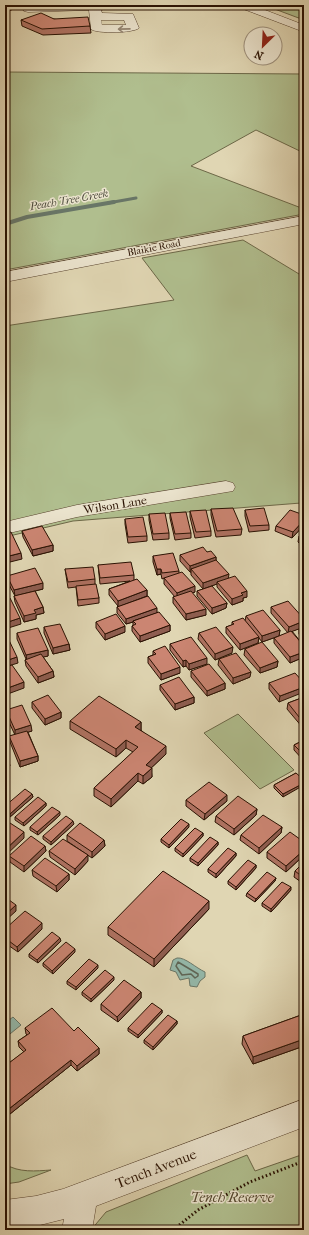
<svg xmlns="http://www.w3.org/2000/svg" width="309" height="1235" viewBox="0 0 309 1235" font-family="'IM FELL French Canon',serif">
  <rect width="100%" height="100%" fill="#e0d6b3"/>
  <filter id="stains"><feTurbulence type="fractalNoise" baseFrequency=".005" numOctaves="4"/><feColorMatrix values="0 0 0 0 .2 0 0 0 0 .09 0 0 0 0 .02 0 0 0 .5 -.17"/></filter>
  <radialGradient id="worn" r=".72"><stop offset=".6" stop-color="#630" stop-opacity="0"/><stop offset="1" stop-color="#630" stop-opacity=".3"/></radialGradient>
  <path fill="#b0be8e" stroke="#6c6848" d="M264 5H304V20Z
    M5 72 304 74V153L256 130 191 166 304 209V214L5 270Z
    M243 240 304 277V506L301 503 73 521 5 537V326L174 300 142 258Z
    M238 714 294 770 260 789 204 733Z
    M304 1154V1230H91L106 1212 247 1155 255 1171Z
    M5 1164C19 1173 36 1171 51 1170L19 1182 5 1184Z"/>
  <path fill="#94b9ab" stroke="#697667" d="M177 958C185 957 196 968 205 972V977L200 981 197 987 190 986 189 978 180 980 176 972 170 970 173 960Z
    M13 1017 21 1025 5 1038V1023Z"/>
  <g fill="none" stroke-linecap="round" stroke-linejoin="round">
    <path stroke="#5e6556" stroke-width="1.5" d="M178 962 198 974V976L195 978 191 974 182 975 176 966Z"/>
    <path stroke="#697667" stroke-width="3" d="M108 203 136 198"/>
    <path stroke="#697667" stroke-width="4" d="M5 224 27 217 114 202"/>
    <g stroke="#57422e" stroke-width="1">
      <path id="minor" d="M21 5H112L111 8 101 10 102 13 133 14 139 28C134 33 96 34 91 29L89 10 28 12 24 11ZM101 20H124L126 25H102Z
        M236 5H252L304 25V32L238 7Z
        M304 216V224L5 282V272Z
        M226 481 233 483 235 487 233 491 77 517 5 534V522L77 505Z
        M304 1099V1127L96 1206 92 1230H62L64 1219 36 1226 5 1230V1200L36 1196 63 1189Z"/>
    </g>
    <path stroke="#291102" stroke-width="3" stroke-dasharray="1.5 2.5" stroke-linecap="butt" d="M173 1230 198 1210 250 1182 304 1161"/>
    <use href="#minor" fill="#ebe4ce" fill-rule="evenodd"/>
  </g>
  <path fill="#af7262" stroke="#291102" d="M35 5H63L35 6Z
    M54 19 90 26 91 33 43 35 22 26 21 20Z
    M211 509 242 529 241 535 216 537 211 515Z
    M245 510 269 525V530L249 532 245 516Z
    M190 511 211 531V536L195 538 190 517Z
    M170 513 191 533V538L175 540 170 518Z
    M149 514 169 533V539L153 540 149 520Z
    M304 515V525L292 538 275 531 276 526Z
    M125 519 147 536V541L128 543 125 524Z
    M22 531 53 545V551L33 556 23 537Z
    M304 534V548L298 542 299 536Z
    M207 552 216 557V560L228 578 247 597 243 598V601L232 605 217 587V584L211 586 227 603 226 608 212 614 197 596V591L203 589 191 575V572H190L180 561V555Z
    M153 556 179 571V573L195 592 192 593 206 615 186 620 173 603V597H175L164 584V578L162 579 161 574 157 575 153 562Z
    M98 565 134 575V580L147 590V596L157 612 170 625V631L140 642 132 631V626L133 625V622L126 624 117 613V607L118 606 109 595V589L130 581 100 584Z
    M65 569 95 579V584L99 598V603L78 606 76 587 68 588Z
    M7 576 43 589 35 591 43 607 44 613 36 615V619L24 622 15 602 14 596H15L7 581Z
    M303 605H304V614L302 611Z
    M271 607 304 627 292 631 304 646V657L290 663 274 643V638L288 633 271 613Z
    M246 616 280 630 279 636 262 642 259 638 258 643 240 650 226 633V627L232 625V622L245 621Z
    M96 622 125 632 105 640 96 628Z
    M44 627 69 644 70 650 53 654 44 633Z
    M304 627V641L299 634V629Z
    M17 633 48 650V656L43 657 53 671 54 677 38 683 26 666 25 660 26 659 17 639Z
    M199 633 232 653 215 660 198 639Z
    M170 644 207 664 189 670 186 666 183 667 170 650Z
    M245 649 278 661 277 667 260 673 244 655Z
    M153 651 180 673 161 680 148 663V657L153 655Z
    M219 659 250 677 233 684 218 665Z
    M191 671 225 683V689L207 696 191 677Z
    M303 671H304V679L302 677Z
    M269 683H304L279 702 269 689Z
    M160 685 194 697V703L175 710 160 690Z
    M304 697V728H303L287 709 288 703Z
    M32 702 61 712V718L45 725 32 708Z
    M6 710 32 731 28 732 38 756V761L20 767 10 742 9 736 15 735 6 716Z
    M70 721 141 722V730L166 754 151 768 152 777 143 784 138 781 111 807 94 796V788L133 752 126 748 116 757 70 729Z
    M304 740V761L294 750V745Z
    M296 773 283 797 274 788V785Z
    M32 794 33 797 10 817 5 813V806Z
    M186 800 227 801 204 820 186 806Z
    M46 803V806L24 826 15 820V817Z
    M257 809 256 815 234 835 215 822 216 816Z
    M60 815 38 835 30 830V827Z
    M74 824 51 845 43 839V836Z
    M189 827 169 848 161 842V839Z
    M282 827 281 833 259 854 240 840 241 835Z
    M203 833V836L183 857 175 851V848Z
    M67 835 104 840 105 846 92 858 67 841Z
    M218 842V845L198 866 190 861V858Z
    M304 842V855L286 872 267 858V852Z
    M45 846 46 851 24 872 10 862 9 856Z
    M49 851 88 861 75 875 50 857Z
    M236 853V856L216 878 208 872V869Z
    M304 862V884L294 877 295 871Z
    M256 865V868L236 890 228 884V881Z
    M32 870 69 874V880L57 892 33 876Z
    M276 878 275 881 255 902 246 896 247 893Z
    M291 890 271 912 262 906V903Z
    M209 909 154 967 108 935V927Z
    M5 929H42L18 952 5 943Z
    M61 941 38 963 29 957V954Z
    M75 952 53 974 43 966V963Z
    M98 968 76 990 67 984V981Z
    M114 980 91 1002 82 995V992Z
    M141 992V998L118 1022 101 1010V1004Z
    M162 1010V1013L138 1038 128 1031V1028Z
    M304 1014V1046L253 1064 242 1044 243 1036Z
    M177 1021V1024L153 1050 144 1043V1040Z
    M25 1028 74 1031 99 1048V1054L77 1071 71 1065 5 1118V1066L24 1052 19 1047 18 1041 27 1035 26 1034Z"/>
  <path fill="#8e5d50" stroke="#291102" d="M12 5H17V8L5 12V7Z
    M304 520V525L292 538 293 532Z
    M53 545V551L33 556 32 550Z
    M21 553 22 559 6 563 5 557Z
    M216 557V563L191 569V572H190V566Z
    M157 569H161V574L157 575Z
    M229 574 228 580 217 582V584L203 589V583Z
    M43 583V589L15 596 14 590Z
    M195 586V592L177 599V593Z
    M147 590V596L118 607V601Z
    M247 591V597L243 598V601L232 605V599L241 593Z
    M227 603 226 608 212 614V608Z
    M43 607 44 613 36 615V619L24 622V616L34 610Z
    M157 608V613L133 621V622L126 624V619Z
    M206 609V615L186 620V614Z
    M20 618 21 624 5 629V623Z
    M304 621V627L288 633 289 627Z
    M170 625V631L140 642V636Z
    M125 626V632L105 640V634Z
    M280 630 279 636 262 642V636Z
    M259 637 258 643 240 650V644Z
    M69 644 70 650 53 654V648Z
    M233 647 232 653 215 660V654Z
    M48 650V656L27 661 26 655Z
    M304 652V657L290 663V657Z
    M17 657 18 663 5 667V661Z
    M207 658V664L189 670V664Z
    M186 660V666L183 667V661Z
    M278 661 277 667 260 673V668Z
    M180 667V673L161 680V674Z
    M53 671 54 677 38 683V677Z
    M251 672 250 677 233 684V678Z
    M24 682V688L5 695V689Z
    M225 683V689L207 696V691Z
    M304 687V692L279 702 280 696Z
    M194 697V703L175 710V704Z
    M61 712V718L45 725V719Z
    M141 722V730L135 735V727Z
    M303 722H304V728H303Z
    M31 725 32 731 15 736V730Z
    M126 740V748L116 757V749Z
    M166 746V754L146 773V765Z
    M38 756V761L20 767V761Z
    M9 761 10 766 5 768V762Z
    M152 768V777L143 784V776Z
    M138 773V781L111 807V799Z
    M304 783V785L283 797V794Z
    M32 794 33 797 10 817V814Z
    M227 795V801L204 820 205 814Z
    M46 803V806L24 826 23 823Z
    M257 809 256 815 234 835V829Z
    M60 812V815L38 835 37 832Z
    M73 821 74 824 51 845V842Z
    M189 824V827L169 848V845Z
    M282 827 281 833 259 854V848Z
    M24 832V838L5 856V850Z
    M203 833V836L183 857V854Z
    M104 840 105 846 92 858V852Z
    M218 842V845L198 866V863Z
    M45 846 46 851 24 872V866Z
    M304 850V855L286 872V866Z
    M236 853V856L216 878V874Z
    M88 855V861L75 875V869Z
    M256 865V868L236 890V887Z
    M69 874V880L57 892 56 886Z
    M276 878 275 881 255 902 256 899Z
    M291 887V890L271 912V909Z
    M209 901V909L154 967V959Z
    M16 905V911L5 921V915Z
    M42 923V929L18 952 17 947Z
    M60 938 61 941 38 963 37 960Z
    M75 949V952L53 974 52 971Z
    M98 965V968L76 990V987Z
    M114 977V980L91 1002V999Z
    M141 992V998L118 1022 117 1017Z
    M162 1010V1013L138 1038V1035Z
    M177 1021V1024L153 1050V1047Z
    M304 1039V1046L253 1064V1057Z
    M99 1048V1054L77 1071V1066Z
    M71 1060V1065L5 1118V1112Z"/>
  <path fill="#cb8572" stroke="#291102" d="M5 5H12L5 7Z
    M41 13 54 19 88 17 90 26 42 29 21 20Z
    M233 508 242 529 217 531 211 509Z
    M264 508 269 525 250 526 245 510Z
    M206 510 211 531 196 532 190 511Z
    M290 510 304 515V520L293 532 276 526Z
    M186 512 191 533 175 534 170 513Z
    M165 513 169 533 153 534 149 514Z
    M143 517 147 536 128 537 125 519Z
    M42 526 53 545 32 550 22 531Z
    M11 532 21 553 5 557V533Z
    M304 534V542L299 536Z
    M203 547 207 552 211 551 216 557 190 566 180 555Z
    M173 553 179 571 162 573 161 569H157L153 556Z
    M216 560 229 574 203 583 191 569Z
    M131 562 134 575 100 578 98 565Z
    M93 567 95 579 68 582 65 569Z
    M35 568 43 583 14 590 7 576Z
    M182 572 195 586 177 593 164 578Z
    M235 576 247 591 241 593 243 595 232 599 217 582Z
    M137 579 147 590 118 601 109 589Z
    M96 584 99 598 78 600 76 586Z
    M212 586 227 603 212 608 197 591Z
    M35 591 43 607 34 610 36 613 24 616 14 596Z
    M191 591 206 609 186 614 173 597Z
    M148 596 157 608 126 619 117 607Z
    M10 598 20 618 5 623V600Z
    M288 601 304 619V621L289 627 271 607Z
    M263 610 280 630 262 636 246 616Z
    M159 612 170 625 140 636 132 626 136 624 133 621Z
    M116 614 125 626 105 634 96 622Z
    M243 618 259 637 240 644 226 627 234 624 232 622Z
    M60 624 69 644 53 648 44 627Z
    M216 627 233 647 215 654 199 633Z
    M304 627V634L299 629Z
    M38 628 48 650 26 655 17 633Z
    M291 631 304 646V652L290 657 274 638Z
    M5 636H7L17 657 5 661Z
    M191 637 207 658 189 664 186 660 183 661 170 644Z
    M262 642 278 661 260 668 245 649Z
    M165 646 180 667 161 674 148 657 156 654 153 651Z
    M236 653 251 672 233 678 219 659Z
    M41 654 53 671 38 677 25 660Z
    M209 664 225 683 207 691 191 671Z
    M12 665 24 682 5 689V667Z
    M295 673 304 683V687L280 696 269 683Z
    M179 677 194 697 175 704 160 685Z
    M48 695 61 712 45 719 32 702Z
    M99 696 141 722 135 727 166 746 146 765 152 768 143 776 138 773 111 799 94 788 138 747 126 740 116 749 70 721Z
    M304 697V722H303L288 703Z
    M22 705 31 725 15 730 6 710Z
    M27 731 38 756 20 761 9 736Z
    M304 740V755L294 745Z
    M5 751 9 761 5 762Z
    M296 773 304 780V783L283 794 274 785Z
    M209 782 227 795 205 814 186 800Z
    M25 789 32 794 10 814 5 810V806Z
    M238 796 257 809 234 829 216 816Z
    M38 797 46 803 23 823 15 817Z
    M52 807 60 812 37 832 30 827Z
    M263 815 282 827 259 848 241 835Z
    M66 816 73 821 51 842 43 836Z
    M181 819 189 824 169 845 161 839Z
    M10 823 24 832 5 850V827Z
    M80 823 104 840 92 852 67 835Z
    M195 828 203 833 183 854 175 848Z
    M290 832 304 842V850L286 866 267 852Z
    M31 836 45 846 24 866 9 856Z
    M210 837 218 842 198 863 190 858Z
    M63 839 88 855 75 869 49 851Z
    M228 848 236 853 216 874 208 869Z
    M45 858 69 874 56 886 32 870Z
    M248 860 256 865 236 887 228 881Z
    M304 862V878L295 871Z
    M163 871 209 901 154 959 108 927Z
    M267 872 276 878 256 899 247 893Z
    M282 882 291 887 271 909 262 903Z
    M5 897 16 905 5 915Z
    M25 911 42 923 17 947 5 938V929Z
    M52 932 60 938 37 960 29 954Z
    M66 942 75 949 52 971 43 963Z
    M89 959 98 965 76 987 67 981Z
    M105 970 114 977 91 999 82 992Z
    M124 980 141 992 117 1017 101 1004Z
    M152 1003 162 1010 138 1035 128 1028Z
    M52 1008 74 1031 78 1027 99 1048 77 1066 71 1060 5 1112V1066L26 1050 18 1041 30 1033 25 1028Z
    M304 1014V1039L253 1057 243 1036Z
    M168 1015 177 1021 153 1047 144 1040Z"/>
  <defs><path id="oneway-shaft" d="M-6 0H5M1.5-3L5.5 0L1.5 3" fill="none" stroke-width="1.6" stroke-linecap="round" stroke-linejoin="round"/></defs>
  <use stroke="#948572" href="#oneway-shaft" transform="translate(124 29) rotate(179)"/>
  <g text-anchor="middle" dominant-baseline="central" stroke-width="3" stroke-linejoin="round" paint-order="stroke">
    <g font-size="10" fill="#291102" stroke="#ebe4ce">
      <text transform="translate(154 248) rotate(-11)">Blaikie Road</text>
    </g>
    <g font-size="11" font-style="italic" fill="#4e4c3d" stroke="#ebe4ce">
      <text transform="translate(69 200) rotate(-10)">Peach Tree Creek</text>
    </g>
    <g font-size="12" fill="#291102" stroke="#ebe4ce">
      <text transform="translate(115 505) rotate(-9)">Wilson Lane</text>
    </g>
    <g font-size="14" fill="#291102" stroke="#ebe4ce">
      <text transform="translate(156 1169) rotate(-21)">Tench Avenue</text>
    </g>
    <g font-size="14" font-style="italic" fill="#52452c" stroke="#ebe4ce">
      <text x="232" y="1197">Tench Reserve</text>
    </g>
  </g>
  <rect width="309" height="1235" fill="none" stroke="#e0d6b3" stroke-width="20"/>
  <rect x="6" y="6" width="297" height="1223" fill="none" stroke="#291102" stroke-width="2"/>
  <rect x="10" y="10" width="289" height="1215" fill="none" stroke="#291102"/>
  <g transform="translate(263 46) rotate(204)"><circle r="19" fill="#ebe4ce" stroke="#9d907c"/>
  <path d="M0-3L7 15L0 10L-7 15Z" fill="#8f2418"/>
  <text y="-6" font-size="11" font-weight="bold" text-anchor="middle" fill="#291102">N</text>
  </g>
  <rect width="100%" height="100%" filter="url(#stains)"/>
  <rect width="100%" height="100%" fill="url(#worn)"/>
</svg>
